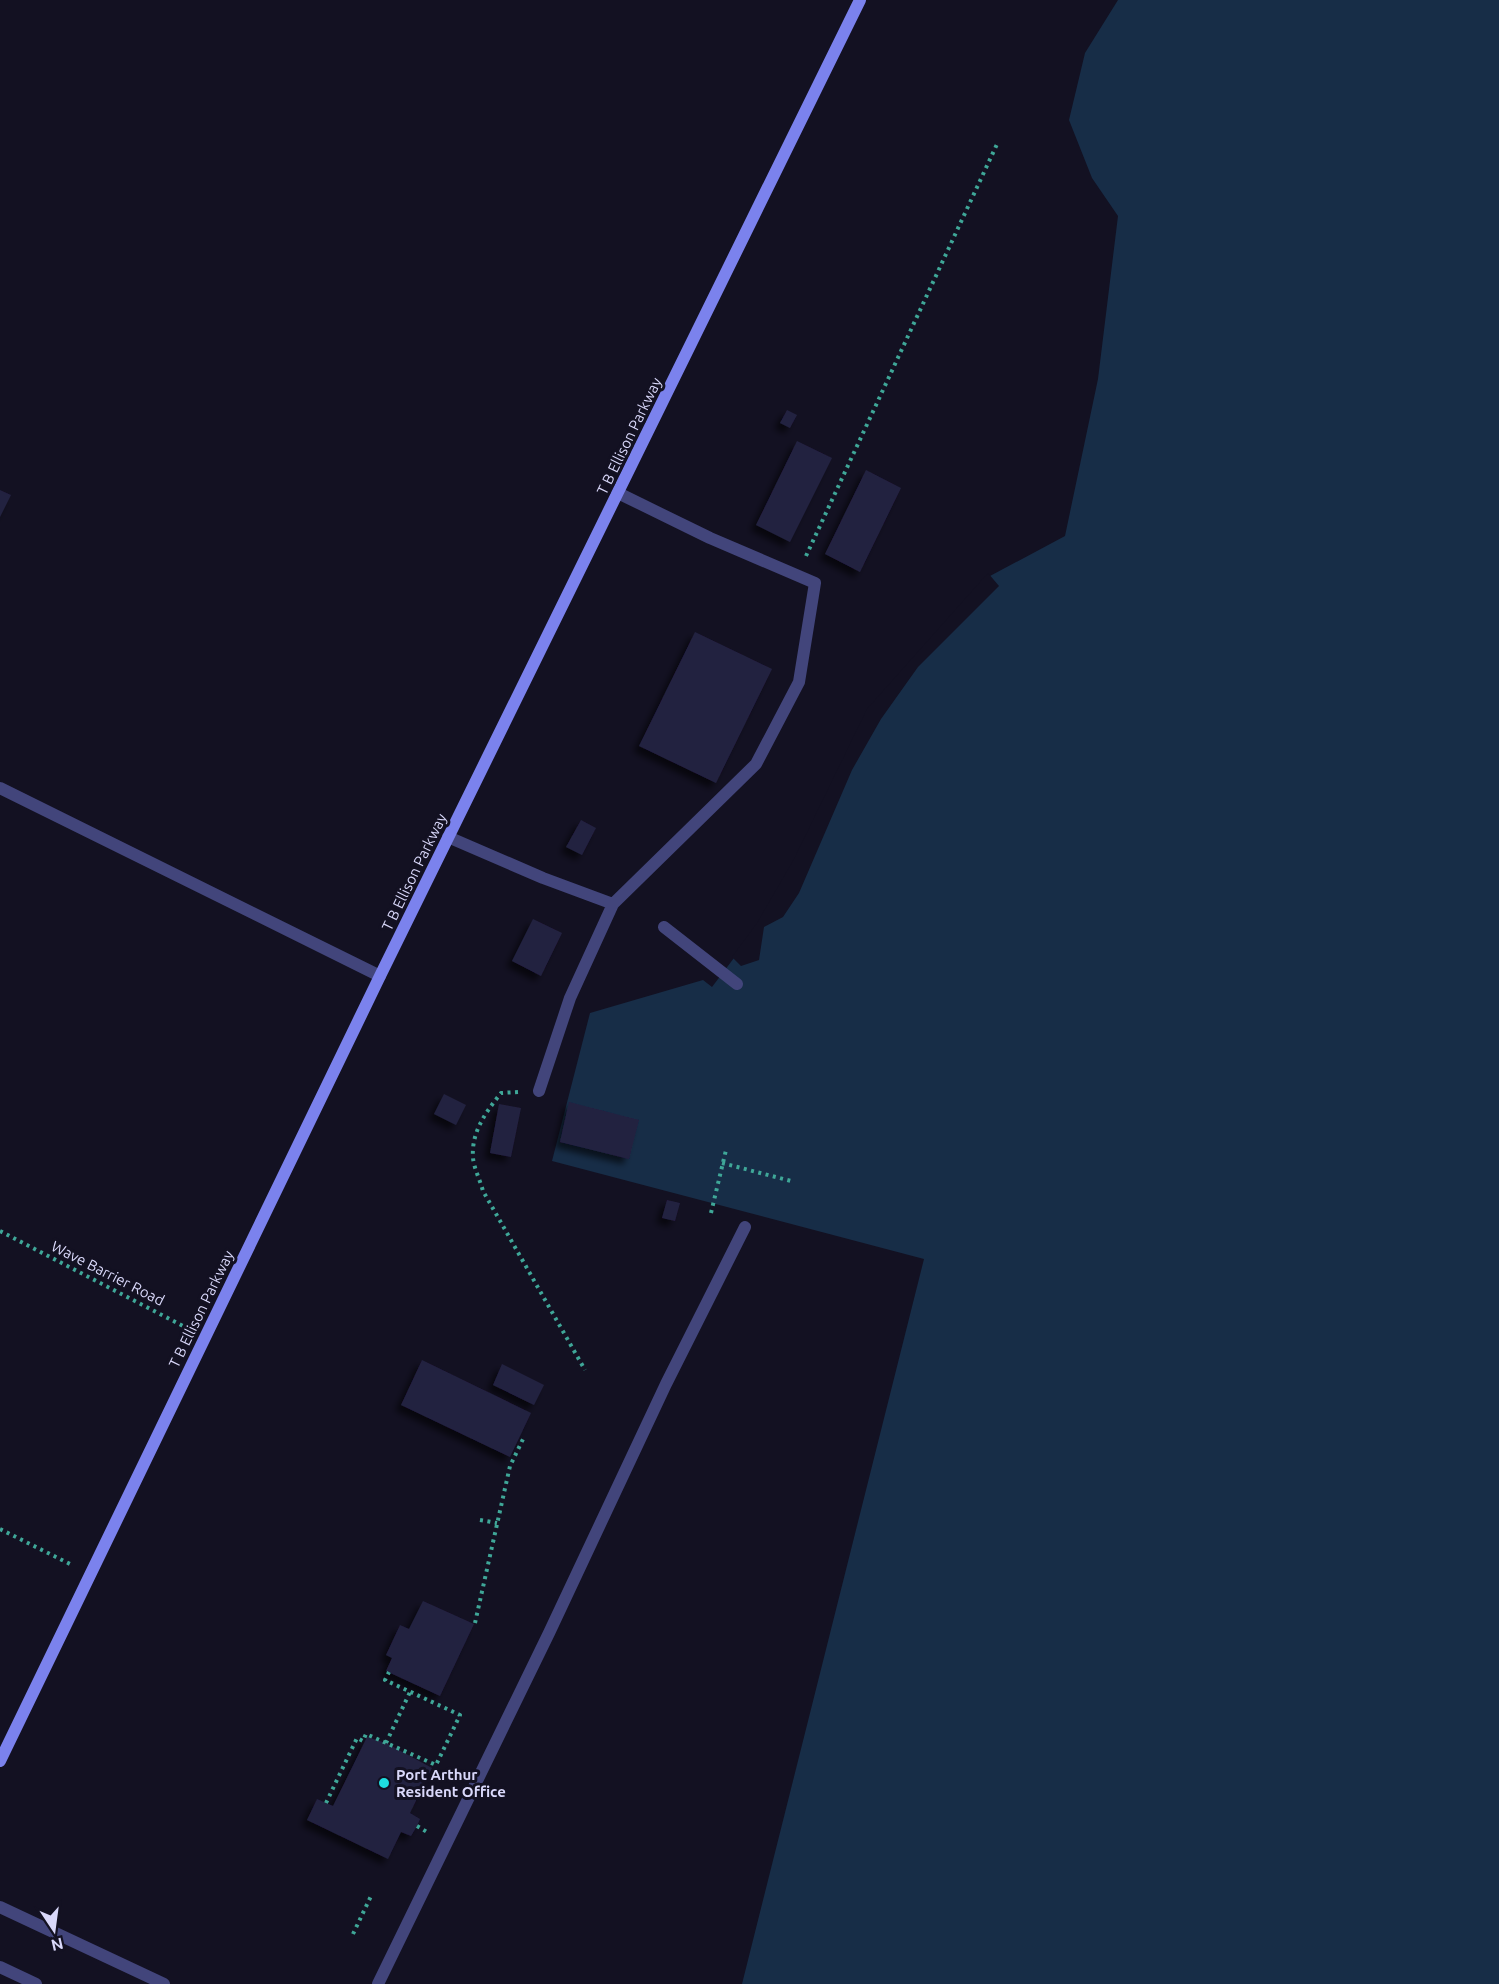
<svg xmlns="http://www.w3.org/2000/svg" width="1499" height="1984" viewBox="0 0 1499 1984" font-family="Ubuntu,sans-serif">
  <defs>
    <filter id="shadow"><feDropShadow dx="-5.5" dy="5.5" stdDeviation="3" flood-color="#0009"/></filter>
  </defs>
  <rect width="100%" height="100%" fill="#131122"/>
  <path fill="#172d47" d="M1118 0H1499V1984H742L924 1259 552 1161 590 1013 703 980 712 987 759 925 797 860 869 710 990 576 1065 536 1098 379 1118 216 1092 178 1069 120 1085 53Z"/>
  <path fill="#131122" d="M988 573 999 586 918 667 881 719 852 770 799 893 783 917 764 927 759 960 741 966 732 957 757 923 794 859 867 709Z"/>
  <path fill="#242041" filter="url(#shadow)" d="M787 410 797 415 790 428 780 423Z
    M797 441 832 458 790 542 756 525Z
    M866 470 901 488 860 572 825 554Z
    M0 490 11 495 0 517Z
    M695 632 772 669 716 783 639 746Z
    M581 820 596 828 582 855 566 847Z
    M533 919 562 933 541 976 512 961Z
    M444 1094 466 1105 456 1125 434 1114Z
    M569 1102 639 1120 629 1159 560 1142Z
    M499 1104 521 1108 511 1157 490 1153Z
    M667 1200 680 1203 675 1221 662 1218Z
    M422 1360 531 1413 510 1457 401 1405Z
    M502 1364 544 1385 534 1405 493 1385Z
    M423 1601 474 1624 440 1696 386 1671 392 1658 386 1655 400 1625 409 1629Z
    M367 1737 386 1743 432 1768 410 1813 420 1819 417 1826 411 1836 401 1832 388 1859 307 1820 317 1799 333 1806Z"/>
  <g fill="none" stroke-linecap="round" stroke-linejoin="round">
    <path stroke="#3fa798" stroke-width="4" stroke-dasharray="3 4.5" stroke-linecap="butt" d="M806 556 998 142
      M518 1092 501 1093C486 1112 471 1132 473 1158 474 1168 480 1180 483 1191L585 1370
      M722 1163 791 1181
      M711 1213 726 1150
      M0 1231 185 1327
      M480 1520 497 1523
      M0 1529 70 1564
      M475 1623 510 1466 524 1437
      M386 1743 410 1692
      M326 1803 357 1738 363 1741 366 1734 436 1765 460 1715 385 1680 389 1672
      M417 1826 427 1832
      M353 1934 372 1894"/>
    <path stroke="#42457b" stroke-width="12" d="M0 788 380 976
      M448 837 543 878 613 904
      M664 927 737 984
      M539 1091 570 998 613 904 756 764 799 682 815 583 710 538 618 493
      M378 1984 549 1633 666 1384 745 1227"/>
    <path stroke="#42457b" stroke-width="12" d="M0 1907 164 1984
      M0 1967 36 1984"/>
    <path stroke="#7b82ed" stroke-width="12" d="M0 1761 380 976 860 0"/>
  </g>
  <circle fill="#1edddf" stroke="#131122" stroke-width="2" cx="384" cy="1783" r="6"/>
  <g text-anchor="middle" dominant-baseline="central" stroke-width="6" stroke-linejoin="round" paint-order="stroke">
    <g font-size="15" fill="#d9d8fa" stroke="#131122">
      <text transform="translate(629 436) rotate(-64)">T B Ellison Parkway</text>
      <text transform="translate(414 872) rotate(-64)">T B Ellison Parkway</text>
      <text transform="translate(108 1273) rotate(27)">Wave Barrier Road</text>
      <text transform="translate(201 1309) rotate(-64)">T B Ellison Parkway</text>
    </g>
    <g font-size="15" font-weight="bold" fill="#d9d8fa" stroke="#131122" text-anchor="start">
      <text x="396" y="1774">Port Arthur<tspan x="396" dy="17">Resident Office</tspan></text>
    </g>
  </g>
  <g transform="translate(54 1930) rotate(167)" stroke="#131122" stroke-width="4.5" paint-order="stroke">
  <path d="M0-4.5L10 22L0 15L-10 22Z" fill="#d9d8fa"/>
  <text y="-9" font-size="16" font-weight="bold" text-anchor="middle" fill="#d9d8fa">N</text>
  </g>
</svg>
